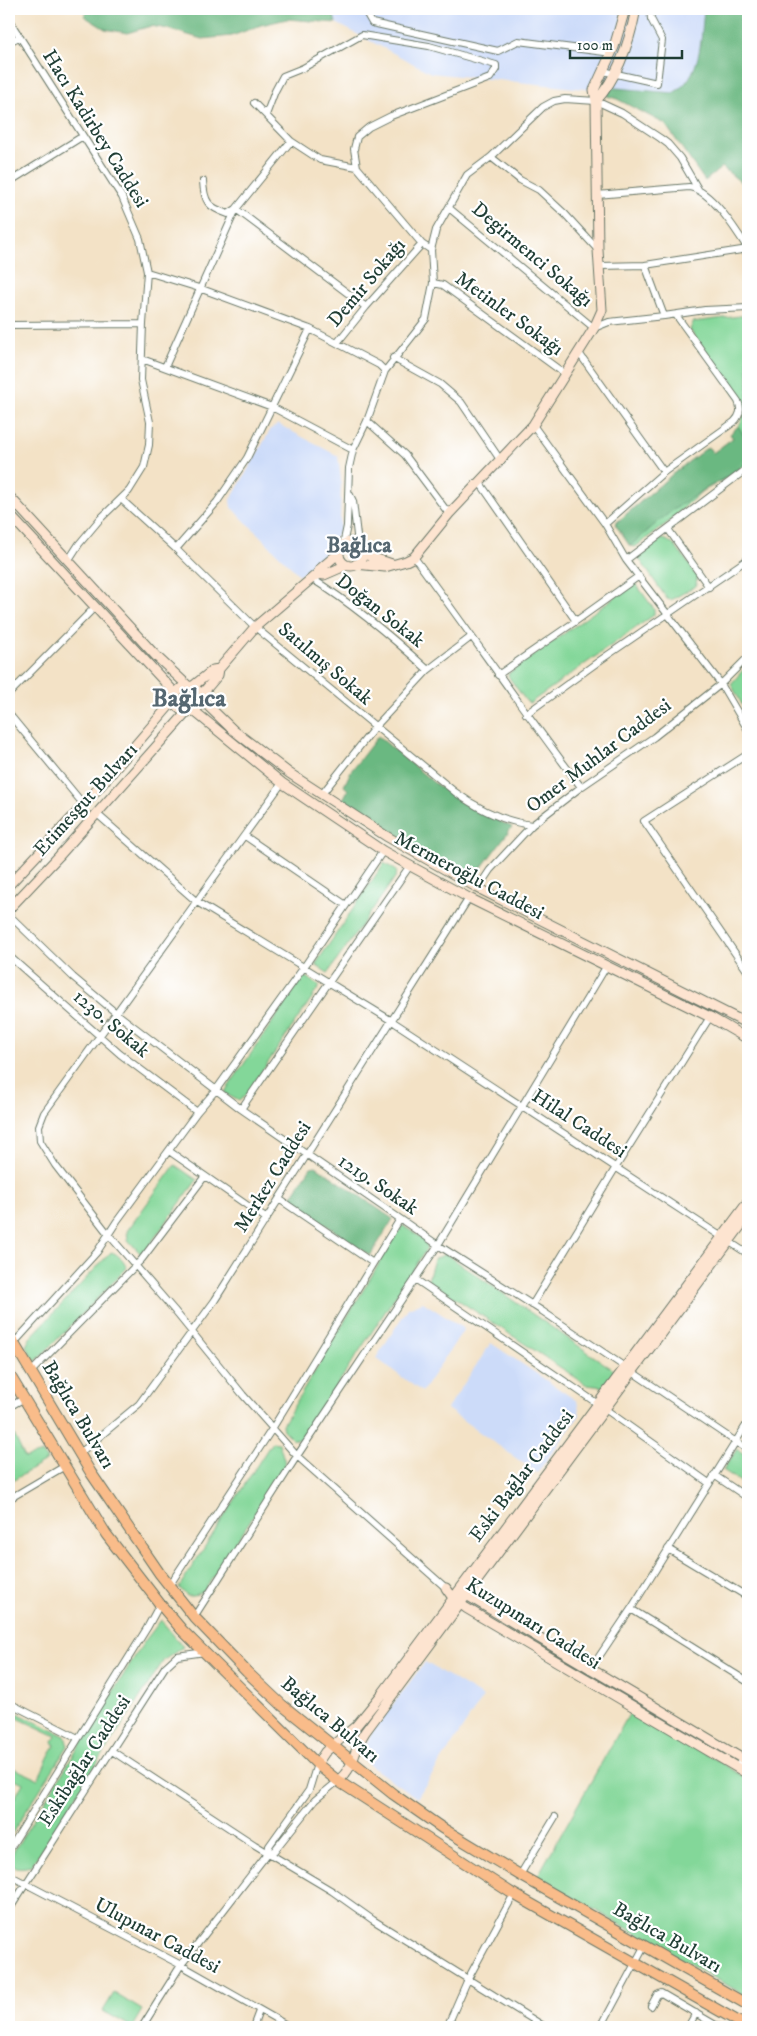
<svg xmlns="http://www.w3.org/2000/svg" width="757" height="2036" viewBox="0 0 757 2036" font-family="'IM FELL DW Pica',serif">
  <rect width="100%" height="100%" fill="#fff"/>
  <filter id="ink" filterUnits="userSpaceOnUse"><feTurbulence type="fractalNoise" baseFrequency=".02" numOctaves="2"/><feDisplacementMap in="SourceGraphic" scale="10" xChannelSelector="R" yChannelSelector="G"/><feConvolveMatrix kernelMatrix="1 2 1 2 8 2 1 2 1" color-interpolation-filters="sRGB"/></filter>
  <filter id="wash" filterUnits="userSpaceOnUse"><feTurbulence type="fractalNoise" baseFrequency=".0096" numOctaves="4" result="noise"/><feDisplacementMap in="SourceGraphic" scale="20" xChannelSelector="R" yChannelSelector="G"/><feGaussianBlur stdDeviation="1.12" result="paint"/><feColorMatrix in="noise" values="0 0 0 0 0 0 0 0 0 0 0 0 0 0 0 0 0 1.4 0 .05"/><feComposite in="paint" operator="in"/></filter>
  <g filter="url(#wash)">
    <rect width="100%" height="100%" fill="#f3e2c6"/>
    <path fill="#ccdbf9" d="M332 9H748V105L605 94 594 90 431 73 336 23Z
      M278 424 338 456 341 479 340 530 324 556 305 573 299 575 231 507 230 501 271 429Z
      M423 1302 464 1329 422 1392 376 1358 408 1308Z
      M491 1343 577 1401 580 1415 537 1473 447 1409Z
      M425 1662 483 1697 417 1798 369 1765 363 1753 372 1732Z"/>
    <path fill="#83d799" stroke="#518a66" d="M748 315V463L727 478 701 492 666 524 635 547 630 546 615 524 674 473 708 447 713 453 733 438 730 434C742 425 748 413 740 400L690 330 693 322Z
      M661 539C674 538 690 566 697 577L696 586 671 600 667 599 638 557 641 554Z
      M633 584H636L654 609V615L530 703 526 701 508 676 509 673Z
      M748 664V716L731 684Z
      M384 863 397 871 396 876 328 973 315 965Z
      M304 976 320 986 246 1095 239 1101 224 1093Z
      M175 1165 197 1180 142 1255 128 1240 127 1231Z
      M402 1225 426 1241 427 1248 301 1440 292 1439 283 1430 282 1426Z
      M111 1252C119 1254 123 1261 127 1268L35 1362 26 1346 30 1338Z
      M446 1254 615 1371 603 1387 587 1385 428 1280 434 1259Z
      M9 1424 25 1458 42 1453 47 1460 9 1483Z
      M272 1442 279 1443 286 1466 204 1591 193 1596H187L179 1587Z
      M737 1449 748 1457V1487L723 1470Z
      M161 1620 183 1647 164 1660 31 1866C22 1868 16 1869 9 1863L10 1857 144 1642Z
      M9 1709 65 1736 68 1746 9 1838V1809L23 1783 9 1776V1766L38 1779C44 1768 48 1755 55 1746L53 1741 56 1736 9 1714Z
      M632 1709 748 1779V1997L537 1877Z
      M114 1993 142 2010 132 2027 103 2011Z"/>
    <path fill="#6ab881" stroke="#447a5a" d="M88 9H332L336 23 287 19 261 25 232 36 202 39 168 29 151 26 127 33 105 29 84 16Z
      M704 9H748V188L722 167 705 181 665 124 617 99 607 96 611 88H616L673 93C702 77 701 38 704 9Z
      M738 426 748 442V463C727 478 703 489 682 504 663 516 647 532 630 546L615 524 674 473 708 447 713 453 733 438 730 434Z
      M378 736 433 782 467 806 512 827 473 879 446 866 341 803 348 790 344 786 351 771Z
      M316 1166 393 1219 370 1256 295 1203 292 1196 311 1167Z"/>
  </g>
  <g filter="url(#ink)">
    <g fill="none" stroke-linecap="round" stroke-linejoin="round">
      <g stroke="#697767" stroke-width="8">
        <path id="street" d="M364 9 372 23 498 51 518 41 612 53
          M9 20 122 197 140 239 147 272 143 324 141 380 150 422 149 445 144 467 129 491 100 519 79 544 68 561
          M9 42 19 37
          M603 71 657 83 662 40 651 19 650 9
          M254 103 291 141 320 160 357 167
          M266 115 275 91 283 76 303 68 362 35 429 46 496 65V69L490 78 391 116 369 127 357 137 354 149 357 167 422 244 431 250
          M491 157 520 180 539 190 565 214 598 250
          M203 181C204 202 208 207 228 214L236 209 366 307
          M9 182 83 136
          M597 195 689 187C711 190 736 230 748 249L645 265
          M449 208 594 328 609 322 664 316 705 310 748 308
          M600 266 645 265 664 316
          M147 272 199 288 310 329 379 365 385 371
          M433 283 443 285 565 374
          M9 325 143 324
          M310 329 247 458 217 502 176 549 255 627 455 792C477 808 505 822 532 825
          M337 343 366 307 422 244
          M579 353 664 472
          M393 358 440 384 461 402 501 461
          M142 359 272 407 353 450
          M165 367 236 209 291 141
          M367 421 405 455 449 514
          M533 425 605 524 626 560 721 684 748 730
          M480 483 576 621 639 576
          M349 493 353 501 358 544
          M121 499 176 549
          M605 524 664 472 734 422C740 416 742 410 738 401L676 315
          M668 529 709 587
          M343 545 347 526 349 468 353 450 367 421 385 371 426 319 433 283 431 250 436 230 467 175 491 157 543 107 554 101 565 99 596 101 622 113 660 138 668 144 680 158 698 189
          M414 557C470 633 524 711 581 787
          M626 560 748 468
          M311 578C354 605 391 636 428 670
          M498 675 576 621
          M9 694 95 607
          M9 714 84 805
          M526 714 602 659 748 559
          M748 754 644 821 748 972
          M282 783 44 1113 39 1126 40 1141 55 1165 109 1235 174 1310 243 1395 297 1456 446 1588
          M322 794 375 727 428 670 471 637
          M97 814 197 902 392 1021 748 1254
          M245 836 346 905
          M478 888 490 870 532 825 581 787 654 737 721 684 748 657
          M9 915 73 977 116 1013 241 1109 438 1245 542 1311 748 1450
          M9 956 120 1054 197 1112
          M241 1109 409 867
          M169 1151 267 1219
          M279 1199 373 1263
          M415 1279 598 1404 709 1483
          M532 1305 616 1167 710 1017
          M14 1343 97 1252 117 1221 197 1112 216 1090 304 967 383 851
          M31 1372 142 1259 205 1176
          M9 1407 23 1399
          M80 1453 139 1404 215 1300 469 898
          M714 1475 748 1498
          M9 1499 65 1466
          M668 1549 748 1597
          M169 1586 272 1429 400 1219
          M631 1609 748 1682
          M194 1617 297 1456 438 1245 606 967
          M590 1670 631 1609 748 1422
          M9 1703 78 1738
          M112 1751 255 1845 332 1891 373 1920 545 2027
          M737 1768 748 1748
          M9 1850 147 1628 160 1604
          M268 1853 269 1846 309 1790 317 1764
          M9 1875 181 1965 290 2027
          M520 1875 555 1817
          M9 1910 165 1667 177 1656 205 1652
          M651 2006 657 1995 661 1993 719 2027
          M142 2027 181 1965 268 1853 274 1851 315 1800 338 1781
          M253 2027 259 2011
          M447 2027 468 1979 514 1894
          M601 2027 645 1945
          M688 2027 696 2013"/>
      </g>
      <g stroke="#697767" stroke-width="11">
        <path id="secondary" d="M596 101C618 77 630 40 636 9
          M9 496 156 656 187 685
          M9 514 176 694
          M339 554a12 12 0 1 1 24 0a12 12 0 1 1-24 0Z
          M363 552 371 557 392 564
          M356 564 385 567 406 561 414 557 449 514 533 425 594 328 602 310 598 250 596 101 594 90 614 47 625 9
          M317 574 324 575 347 565
          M175 699a13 13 0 1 1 26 0a13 13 0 1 1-26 0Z
          M193 686 213 670 219 669
          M201 695 218 675 219 669 255 627 317 574 320 569 339 553
          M202 700 233 730 289 773 386 836 478 888 748 1024
          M194 711 282 783 383 851 469 898 710 1017 748 1039
          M9 885 84 805 175 699
          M9 909 59 856 187 712
          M446 1588 453 1598 466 1608 748 1774
          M463 1593 748 1762
          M317 1764 325 1752 356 1726 382 1694 748 1202
          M338 1781C357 1764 352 1752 365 1732L748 1216"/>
      </g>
      <g stroke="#697767" stroke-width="12">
        <path id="primary" d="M9 1335 91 1473 160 1574 194 1617 247 1672 282 1705 393 1794 442 1828 520 1875 748 2005
          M9 1374 106 1534 160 1604 182 1630 317 1764 338 1781 510 1892 748 2027"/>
      </g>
      <use href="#street" stroke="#fff" stroke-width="6"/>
      <use href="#secondary" stroke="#fde4d0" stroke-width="9"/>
      <use href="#primary" stroke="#f9bc8a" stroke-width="10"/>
    </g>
  </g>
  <g text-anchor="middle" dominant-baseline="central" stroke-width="4.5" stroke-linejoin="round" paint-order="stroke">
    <g font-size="20" fill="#1f3d34" stroke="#fff">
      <text transform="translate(95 129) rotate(58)">Hacı Kadirbey Caddesi</text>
      <text transform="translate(532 255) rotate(40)">Degirmenci Sokağı</text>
      <text transform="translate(367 283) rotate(-50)">Demir Sokağı</text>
      <text transform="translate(509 314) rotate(36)">Metinler Sokağı</text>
      <text transform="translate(380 611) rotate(38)">Doğan Sokak</text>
      <text transform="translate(325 664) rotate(40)">Satılmış Sokak</text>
      <text transform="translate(599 756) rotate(-37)">Omer Muhlar Caddesi</text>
      <text transform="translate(86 800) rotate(-48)">Etimesgut Bulvarı</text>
      <text transform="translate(469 876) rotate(28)">Mermeroğlu Caddesi</text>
      <text transform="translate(111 1024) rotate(40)">1230. Sokak</text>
      <text transform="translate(579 1124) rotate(33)">Hilal Caddesi</text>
      <text transform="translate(273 1177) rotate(-58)">Merkez Caddesi</text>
      <text transform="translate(378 1185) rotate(34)">1219. Sokak</text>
      <text transform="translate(78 1415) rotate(59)">Bağlıca Bulvarı</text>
      <text transform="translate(522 1476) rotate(-53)">Eski Bağlar Caddesi</text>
      <text transform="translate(533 1624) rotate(32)">Kuzupınarı Caddesi</text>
      <text transform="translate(330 1720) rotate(40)">Bağlıca Bulvarı</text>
      <text transform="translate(85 1761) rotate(-57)">Eskibağlar Caddesi</text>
      <text transform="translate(157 1936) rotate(28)">Ulupınar Caddesi</text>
      <text transform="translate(667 1938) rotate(30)">Bağlıca Bulvarı</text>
    </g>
    <g font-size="22" font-weight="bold" fill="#556771" stroke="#fff">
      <text x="359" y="545">Bağlıca</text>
    </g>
    <g font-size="25" font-weight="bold" fill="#556771" stroke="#fff">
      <text x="189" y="698">Bağlıca</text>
    </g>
  </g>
  <rect width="757" height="2036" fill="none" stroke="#fff" stroke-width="30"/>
  <path d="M570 50v8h112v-8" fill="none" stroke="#1f3d34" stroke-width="2.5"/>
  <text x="577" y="50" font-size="15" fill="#1f3d34" stroke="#ffffff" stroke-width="4" paint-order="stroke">100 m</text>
</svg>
